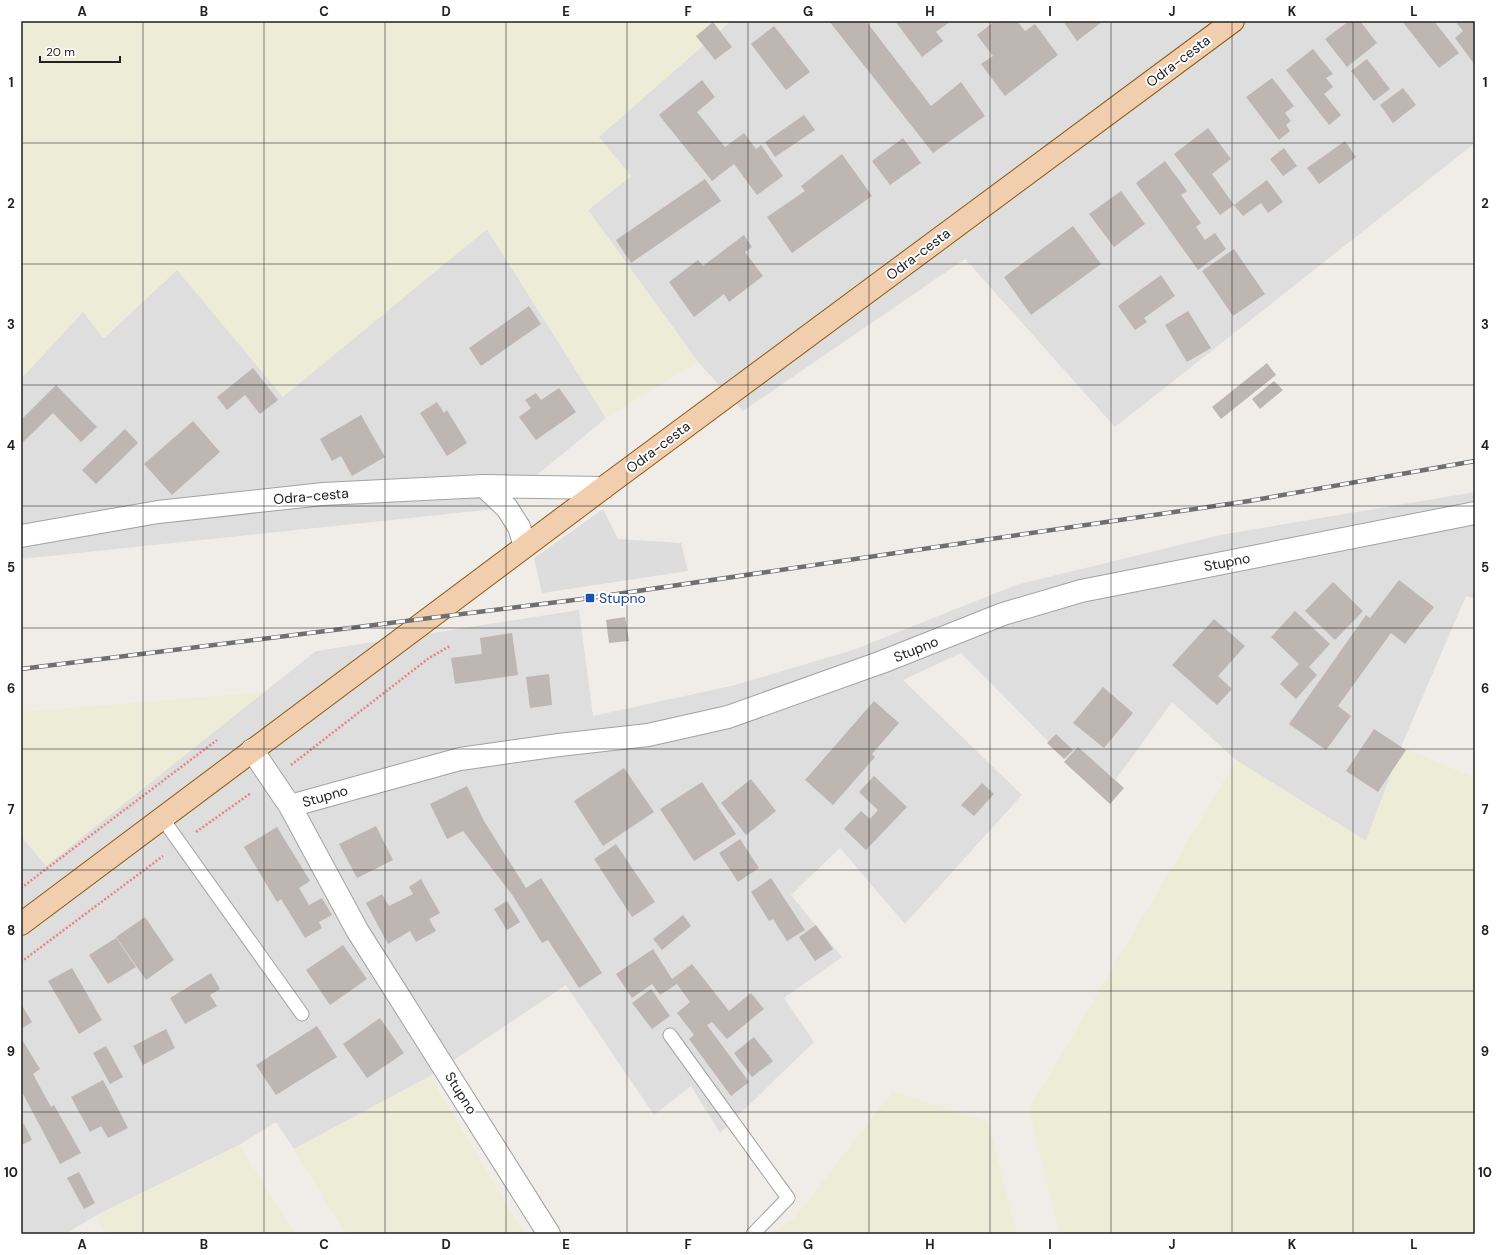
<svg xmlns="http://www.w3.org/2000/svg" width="1496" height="1255" viewBox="0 0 1496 1255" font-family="'DM Sans',sans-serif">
  <rect width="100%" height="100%" fill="#f0ede9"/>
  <path fill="#dfdede" d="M731 21H1475V143L1115 427 965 259 743 411 698 362 588 210 631 176 598 137Z
    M487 229 606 418 496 509 21 559V379L83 311 104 338 177 270 387 310Z
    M1475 492V599L1466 596 1401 747 1366 841 1236 760 1172 702 1103 797 961 653 903 680 1022 795 905 924 840 848 791 895 842 957 784 998 814 1042 720 1133 691 1086 654 1115 566 985 430 1076 294 1149 276 1122 239 1145 97 1215 65 1234H21V836L46 865 316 651 579 610 593 716 735 685 853 650 1016 585 1220 535Z"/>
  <path fill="#ececd7" d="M21 21H731L599 137 631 176 588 210 698 362 606 418 487 229 283 397 177 270 103 338 83 312 21 379Z
    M264 692 46 866 21 836V712Z
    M1401 747 1475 778V1234H1059L1029 1109 1236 760 1366 841Z
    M430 1076 524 1234H346L294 1149Z
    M893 1091 988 1122 1017 1234H768L793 1220Z
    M239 1145 295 1234H105L97 1215Z"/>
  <path fill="#ddd" d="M603 509 618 539 681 543 688 571 542 593 534 558Z"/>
  <path fill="#bdb6b2" d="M829 21H866L931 106 961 82 985 116 933 153Z
    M895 21H951L936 32 943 41 922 57Z
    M995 21H1017L1025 31 1035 24 1058 55 1005 96 981 64 993 56 977 35Z
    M1063 21H1102V22L1077 41Z
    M1349 21H1360L1377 43 1347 67 1325 39Z
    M1402 21H1434L1459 53 1439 68Z
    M1455 21H1474L1475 22V65L1455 38 1463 31Z
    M713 22 732 47 715 60 696 36Z
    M774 26 810 72 786 90 751 44Z
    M1313 49 1333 74 1326 78 1333 87 1324 94 1341 115 1329 125 1286 70Z
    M1367 59 1390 89 1374 101 1351 71Z
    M1272 78 1294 106 1285 113 1291 121 1286 125 1290 131 1279 140 1246 97Z
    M702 80 715 97 697 112 725 147 744 133 756 149 761 145 783 176 757 195 734 164 712 181 659 115Z
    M1403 88 1416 105 1393 123 1380 105Z
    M804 115 815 130 775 157 765 142Z
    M1208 128 1231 159 1212 174 1234 205 1220 215 1174 154Z
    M903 138 921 163 890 185 872 161Z
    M1345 141 1356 157 1319 184 1307 168Z
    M1284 148 1297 166 1283 176 1270 159Z
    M842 154 872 196 792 253 767 217 805 191 801 186Z
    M1165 161 1187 191 1181 195 1201 223 1196 227 1205 240 1215 233 1226 249 1198 270 1136 183Z
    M705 179 721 201 631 263 616 240Z
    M1267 180 1283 202 1268 213 1261 203 1243 216 1234 205Z
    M1121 191 1145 224 1114 247 1089 214Z
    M1073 226 1101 264 1031 315 1004 277Z
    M744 235 752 247 745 252 763 276 729 302 724 294 694 317 669 282 698 260 703 266Z
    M1234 249 1265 294 1233 316 1202 271Z
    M1161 275 1175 296 1144 318 1147 322 1135 330 1118 306Z
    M529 306 541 324 481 366 469 348Z
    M1188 311 1211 348 1187 362 1165 325Z
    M1267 363 1276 375 1221 419 1212 407Z
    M253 368 278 400 260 414 245 395 227 410 217 397Z
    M1274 381 1283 390 1260 409 1252 399Z
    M56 385 97 427 81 442 53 413 21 444V420Z
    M559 388 576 412 536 440 519 417 531 408 525 400 536 393 541 400Z
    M437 402 444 413 447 410 467 443 447 456 420 413Z
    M361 415 385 457 352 476 341 456 332 461 320 439Z
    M193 421 220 452 172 495 144 464Z
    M125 429 138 443 96 484 82 470Z
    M1399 580 1434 607 1405 644 1391 633 1338 706 1351 716 1326 750 1289 724 1366 615 1370 618Z
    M1333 582 1363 611 1335 640 1305 611Z
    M1295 611 1330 644 1309 667 1317 675 1296 699 1280 684 1299 664 1271 637Z
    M625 617 629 641 609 643 606 620Z
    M1214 619 1245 646 1218 676 1232 689 1217 705 1172 665Z
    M512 633 518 675 455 684 451 658 482 654 480 638Z
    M549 674 552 705 530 708 526 677Z
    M1103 687 1133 713 1104 748 1073 723Z
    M874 701 899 723 872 754 875 757 833 805 805 780Z
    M1374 729 1406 750 1378 792 1346 771Z
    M1056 734 1073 750 1064 759 1047 743Z
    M1078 747 1124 788 1110 804 1064 762Z
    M624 768 654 812 603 846 574 801Z
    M874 776 907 807 866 850 844 829 861 811 870 819 878 810 859 792Z
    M751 779 776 811 746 835 721 803Z
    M702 782 736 834 694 861 660 809Z
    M982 783 994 794 974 816 961 805Z
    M467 786 484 821 526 888 541 878 602 973 579 988 548 940 542 943 513 896 463 831 447 839 430 804Z
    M376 826 393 860 357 878 339 844Z
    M277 827 310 881 299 888 309 905 322 898 332 915 319 922 322 928 305 938 281 899 277 902 244 847Z
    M740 839 759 868 738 882 719 853Z
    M616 844 655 902 632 917 594 859Z
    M771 878 805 930 787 941 773 919 769 921 751 892Z
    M421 879 440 913 429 919 436 931 416 942 410 931 388 944 366 903 382 894 389 906 413 894 409 887Z
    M507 901 520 922 507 930 494 909Z
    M683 915 691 926 662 950 653 939Z
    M145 917 174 960 146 980 116 937Z
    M816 925 833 949 815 961 799 937Z
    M116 938 136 967 108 984 89 955Z
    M343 945 367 979 330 1005 306 970Z
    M653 949 672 979 692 964 729 1011 751 993 764 1009 727 1039 712 1022 707 1025 749 1082 731 1096 689 1039 694 1035 677 1013 690 1002 677 984 660 995 652 984 632 998 616 974Z
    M72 968 102 1020 79 1034 48 981Z
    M211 973 220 989 210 995 217 1006 185 1024 170 998Z
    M651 989 670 1016 652 1029 632 1003Z
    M21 1004 32 1022 21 1029Z
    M380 1018 404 1053 367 1078 343 1044Z
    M317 1026 337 1057 276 1095 256 1065Z
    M166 1029 175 1048 143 1065 133 1046Z
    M754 1037 773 1061 752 1077 734 1053Z
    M21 1038 40 1069 33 1074 51 1107 54 1105 81 1153 60 1164 21 1090Z
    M106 1046 123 1077 110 1084 93 1053Z
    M103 1080 128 1128 108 1138 101 1126 90 1132 71 1097Z
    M24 1124 32 1140 21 1145V1125Z
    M79 1172 95 1203 84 1209 67 1178Z"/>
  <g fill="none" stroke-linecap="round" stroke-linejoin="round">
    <g stroke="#a2a2a2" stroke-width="15">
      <path id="service" d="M162 818 302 1014
        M670 1035 788 1198 753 1234"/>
    </g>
    <g stroke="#a2a2a2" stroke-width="24">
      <path id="minor" d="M484 486 507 508 519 527 525 546
        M21 536 158 512 323 494 484 486 603 488
        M252 750 290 806 357 930 549 1234
        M290 806 460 759 559 745 648 735 728 717 882 662 1003 614 1081 591 1475 513"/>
    </g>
    <g stroke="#8b5a13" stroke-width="24">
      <path id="primary" d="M21 924 603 488 1233 21"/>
    </g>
    <path stroke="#e98381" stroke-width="2.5" stroke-dasharray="2 2" stroke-linecap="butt" d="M291 765 429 658 450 646
      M196 832 251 793
      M21 888 217 740
      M21 962 163 856"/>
    <use href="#service" stroke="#fff" stroke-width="13"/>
    <use href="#minor" stroke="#fff" stroke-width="22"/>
    <use href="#primary" stroke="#f1cead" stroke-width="22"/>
    <g stroke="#6f6f6f" stroke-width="4.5">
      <path id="rail" d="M21 669 590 598 1249 501 1475 461"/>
    </g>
    <use href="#rail" stroke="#fff" stroke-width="3" stroke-dasharray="9" stroke-linecap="butt"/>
  </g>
  <path fill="none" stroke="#212121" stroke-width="1" stroke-opacity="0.55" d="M143 21V1234M264 21V1234M385 21V1234M506 21V1234M627 21V1234M748 21V1234M869 21V1234M990 21V1234M1111 21V1234M1232 21V1234M1353 21V1234M21 143H1475M21 264H1475M21 385H1475M21 506H1475M21 628H1475M21 749H1475M21 870H1475M21 991H1475M21 1112H1475"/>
  <rect fill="#1a4fb4" stroke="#fff" stroke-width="1.5" x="585" y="593" width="10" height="10" rx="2"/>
  <g text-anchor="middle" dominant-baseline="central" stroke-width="4" stroke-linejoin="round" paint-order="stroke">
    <g font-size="14" fill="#212121" stroke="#fff">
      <text transform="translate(1178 61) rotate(-37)">Odra-cesta</text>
      <text transform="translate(918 254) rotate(-37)">Odra-cesta</text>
      <text transform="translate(658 447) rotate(-37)">Odra-cesta</text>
      <text transform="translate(311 496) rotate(-5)">Odra-cesta</text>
      <text transform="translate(1227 562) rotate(-11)">Stupno</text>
      <text transform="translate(916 649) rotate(-22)">Stupno</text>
      <text transform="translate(325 796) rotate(-16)">Stupno</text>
      <text transform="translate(461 1093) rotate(58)">Stupno</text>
    </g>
    <g font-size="14" fill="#164399" stroke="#fff" text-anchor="start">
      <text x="599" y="598">Stupno</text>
    </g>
  </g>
  <rect width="1496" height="1255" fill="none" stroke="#ffffff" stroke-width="44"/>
  <path d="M40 56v6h80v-6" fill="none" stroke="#212121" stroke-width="2"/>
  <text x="46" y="56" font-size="12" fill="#212121" stroke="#ffffff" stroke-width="3" paint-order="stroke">20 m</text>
  <rect x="22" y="22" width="1452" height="1211" fill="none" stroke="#212121" stroke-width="1.5"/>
  <g font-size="13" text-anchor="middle" font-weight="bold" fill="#212121">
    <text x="82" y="16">A</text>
    <text x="204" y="16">B</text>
    <text x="324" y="16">C</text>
    <text x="446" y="16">D</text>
    <text x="566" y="16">E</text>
    <text x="688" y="16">F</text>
    <text x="808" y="16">G</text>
    <text x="930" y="16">H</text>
    <text x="1050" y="16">I</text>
    <text x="1172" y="16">J</text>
    <text x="1292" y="16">K</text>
    <text x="1414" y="16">L</text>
    <text x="11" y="87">1</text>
    <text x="1485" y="87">1</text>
    <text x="11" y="208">2</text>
    <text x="1485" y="208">2</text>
    <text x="11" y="329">3</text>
    <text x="1485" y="329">3</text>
    <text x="11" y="450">4</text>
    <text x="1485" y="450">4</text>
    <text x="11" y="572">5</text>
    <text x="1485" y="572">5</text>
    <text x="11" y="693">6</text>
    <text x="1485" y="693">6</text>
    <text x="11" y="814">7</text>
    <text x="1485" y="814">7</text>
    <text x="11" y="935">8</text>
    <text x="1485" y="935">8</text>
    <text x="11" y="1056">9</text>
    <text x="1485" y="1056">9</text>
    <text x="11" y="1177">10</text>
    <text x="1485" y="1177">10</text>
    <text x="82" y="1249">A</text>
    <text x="204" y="1249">B</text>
    <text x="324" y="1249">C</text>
    <text x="446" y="1249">D</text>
    <text x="566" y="1249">E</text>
    <text x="688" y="1249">F</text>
    <text x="808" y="1249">G</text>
    <text x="930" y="1249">H</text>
    <text x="1050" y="1249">I</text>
    <text x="1172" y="1249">J</text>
    <text x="1292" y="1249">K</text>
    <text x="1414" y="1249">L</text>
  </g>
</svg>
